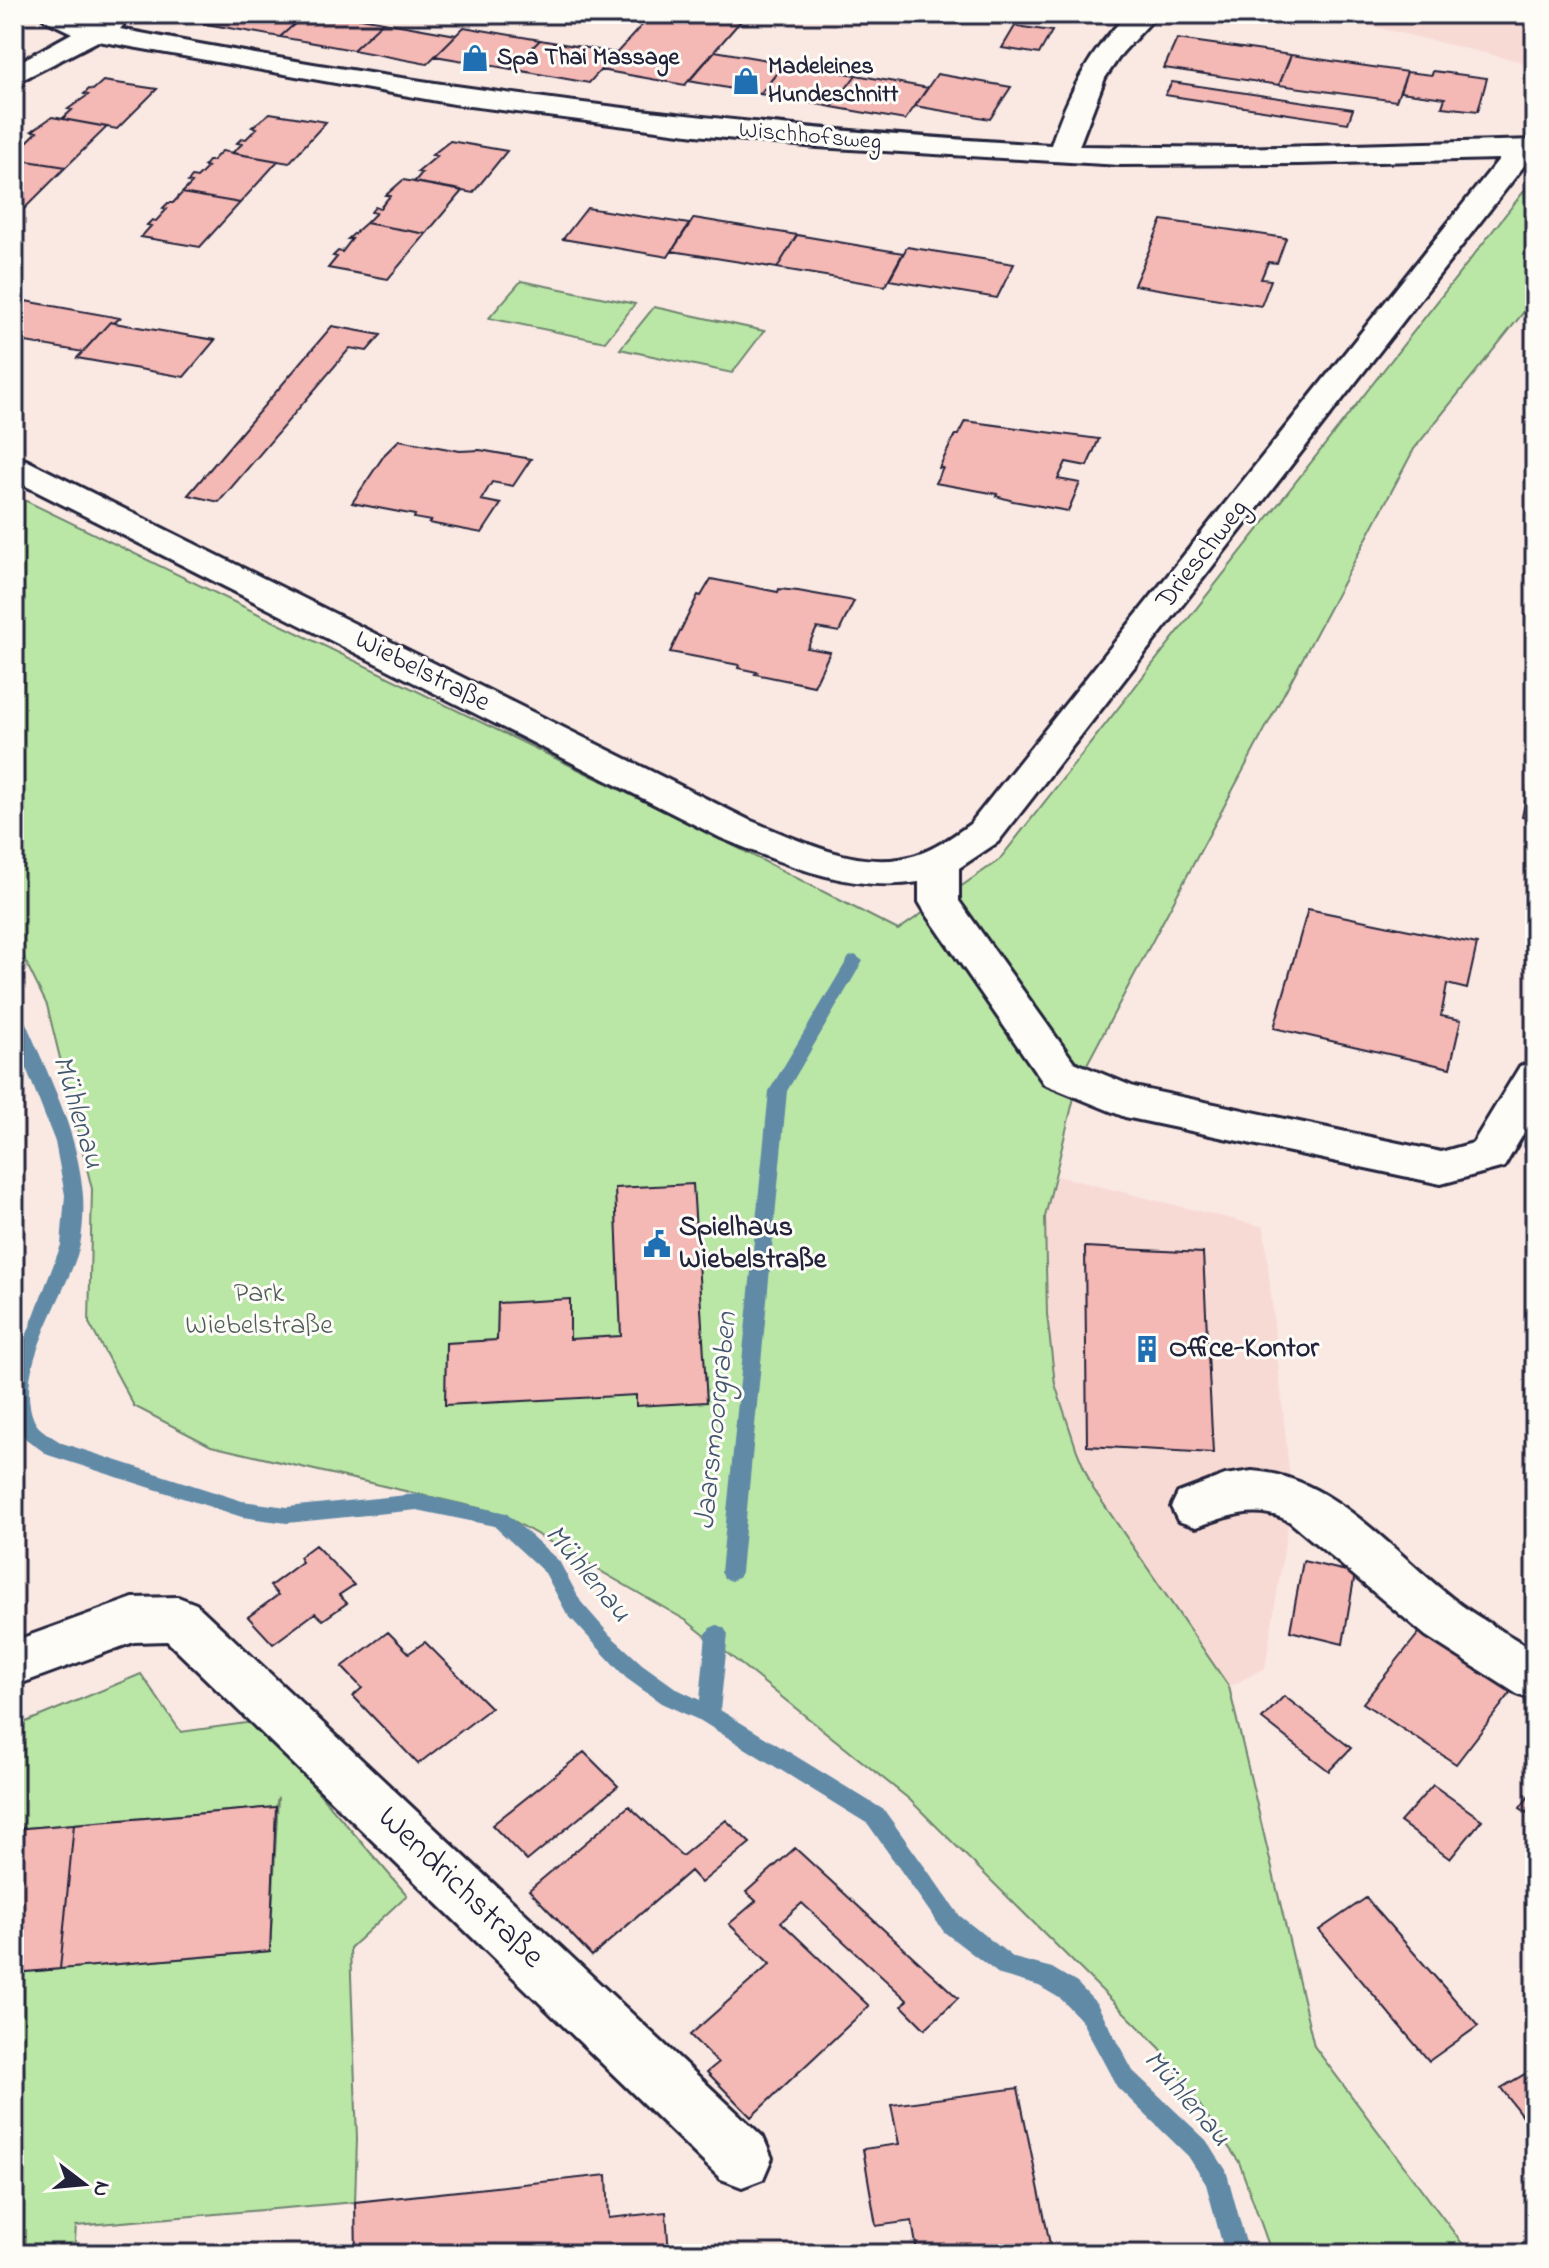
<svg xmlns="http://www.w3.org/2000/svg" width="1549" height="2268" viewBox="0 0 1549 2268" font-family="'Indie Flower',sans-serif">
  <rect width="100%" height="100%" fill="#fae8e3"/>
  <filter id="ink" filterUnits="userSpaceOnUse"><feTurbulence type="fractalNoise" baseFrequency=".0125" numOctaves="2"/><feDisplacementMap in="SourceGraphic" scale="16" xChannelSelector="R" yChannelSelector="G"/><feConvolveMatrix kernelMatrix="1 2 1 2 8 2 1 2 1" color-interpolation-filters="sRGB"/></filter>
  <g filter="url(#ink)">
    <path fill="#f8dad5" d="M1375 14H1535V65L1366 25Z
      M1057 1176 1264 1227 1292 1499 1265 1668 1229 1687 1092 1487 1077 1451 1054 1384 1047 1314 1045 1217Z"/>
    <path fill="#bae7a5" stroke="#6e8470" stroke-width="2" d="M1535 177V298L1414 449 1078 1081 1045 1217 1047 1314 1055 1384 1077 1451 1092 1487 1229 1687 1314 2046 1470 2254H1272L1239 2162 1160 2048 909 1799 687 1621 500 1513 211 1446 134 1406 89 1323 92 1189 47 1005 14 938V495L707 832 898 930 999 860Z
      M521 281 635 304 605 342 489 318Z
      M654 307 764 331 732 373 620 349Z
      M141 1674 181 1732 253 1722 281 1749 407 1895 350 1948 357 2139 355 2202 76 2226 74 2254H14V1973L270 1951 278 1797 276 1807 14 1829V1727Z"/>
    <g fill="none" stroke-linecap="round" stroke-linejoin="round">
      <path fill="#618aa6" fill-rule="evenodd" d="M855 955 863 961 787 1091 741 1572 738 1578 731 1581 724 1578 721 1572 769 1091 849 957Z
        M14 1010 23 1016C47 1073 79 1133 83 1196 84 1212 83 1229 80 1245 68 1294 12 1369 34 1420 38 1430 53 1437 62 1443L242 1501 287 1507 417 1494 506 1513 559 1561 581 1602 610 1635 642 1664 677 1689 700 1700 706 1634 710 1628 717 1625 724 1628 728 1634 720 1710 884 1810 960 1916 1014 1958 1052 1968 1077 1983 1097 2004 1133 2071 1206 2140 1226 2170 1249 2254H1225L1206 2184 1188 2156 1117 2087 1081 2020 1061 1999 1039 1986 1000 1975 944 1932 868 1824 701 1721 661 1703 626 1678 567 1614 545 1573 494 1526 417 1510 287 1523 242 1517 48 1455 26 1439 14 1420V1368L61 1245 65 1195 55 1142 14 1037Z"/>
    </g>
    <path fill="#f4b8b5" stroke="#22223b" stroke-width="2" d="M204 14H306L280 37 195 22Z
      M306 14H339L383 22 353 50 280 37Z
      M652 14H736L745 16 685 85 601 70Z
      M383 22 456 35 427 64 353 50Z
      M1015 26 1052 31 1039 54 1002 48Z
      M464 27 540 40 511 69 435 56Z
      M1177 39 1291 55 1279 85 1164 68Z
      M540 40 616 53 589 83 511 69Z
      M715 51 785 63 760 94 689 81Z
      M1291 55 1407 72 1396 101 1279 85Z
      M785 63 856 75 832 107 760 94Z
      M1433 71 1487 78 1478 111 1442 107 1445 98 1400 92 1407 72 1432 75Z
      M937 74 1011 87 990 119 915 106Z
      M856 75 928 88 905 120 832 107Z
      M103 81 157 89 117 129 62 119 72 110 68 109 88 95 84 94 89 89 93 90Z
      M1172 82 1353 109 1348 123 1165 95Z
      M270 113 326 122 289 163 232 153 242 144 237 143 242 138 246 139 257 128 252 127Z
      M52 117 107 127 66 167 14 159 20 148 16 147 21 142 26 143 37 132 32 131Z
      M450 141 507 151 473 193 414 182 422 173 418 172 437 156 432 155Z
      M222 151 278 161 240 203 182 193 192 183 188 182 192 177 197 178 208 167 204 166 208 161H212Z
      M14 159 66 167 23 210 14 208Z
      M403 180 461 190 462 191 426 234 366 223 376 213 371 212 375 207 380 208 390 196 386 195Z
      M182 193 240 203 200 247 141 237 151 226 147 225 152 220 156 221 167 209 163 208 168 203H173Z
      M587 208 689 224 668 257 563 239Z
      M694 218 797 235 777 268 672 251Z
      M1162 220 1286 238 1277 263 1268 262 1261 279 1271 280 1261 306 1134 285Z
      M366 223 426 234 388 279 328 268 337 257 333 256 338 251 342 252 352 239H348Z
      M797 235 903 253 885 286 777 268Z
      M907 247 1014 264 997 298 889 280Z
      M14 299 120 318 114 323 110 322 83 352 14 340Z
      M110 322 114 323 215 340 184 377 77 358Z
      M332 326 381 335 367 351 350 348 219 502 188 495Z
      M965 421 1099 439 1087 466 1066 462 1058 479 1080 483 1068 511 1013 501 996 496 997 494 935 483 943 468H939L955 435H958Z
      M399 440 460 451 480 450 531 459 513 486 492 482 481 500 501 504 482 533 429 523 431 521 414 518 415 515 352 503 385 454Z
      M711 579 778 592 779 589 798 591 854 601 839 632 817 628 807 648 830 652 814 686 755 674 757 672 738 668 739 665 670 652 698 595 701 596Z
      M1535 757V820L1522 817Z
      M1308 909 1477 944 1467 989 1447 984 1441 1016 1461 1020 1450 1068 1274 1028Z
      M693 1184 707 1402 636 1406V1395L445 1405 446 1343 497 1340 498 1303 570 1299V1339L621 1336 615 1188Z
      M1085 1247 1203 1253 1213 1453 1087 1446Z
      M315 1545 354 1585 339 1595 347 1603 323 1620 315 1613 273 1644 248 1617 278 1595 270 1586 302 1562 299 1557Z
      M1303 1561 1355 1573 1343 1644 1290 1631Z
      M1423 1628 1516 1686 1456 1764 1363 1703Z
      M388 1632 409 1653 425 1642 491 1708 418 1764 353 1696 362 1688 342 1667Z
      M1284 1696 1351 1748 1329 1771 1262 1719Z
      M584 1752 618 1786 527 1861 492 1825Z
      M1433 1785 1482 1820 1450 1859 1400 1822Z
      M1535 1788V1818L1520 1808Z
      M629 1806 682 1856 726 1820 750 1843 701 1883 690 1871 592 1956 529 1890Z
      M276 1807 270 1951 60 1969 74 1824Z
      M74 1824 60 1969 14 1973V1829Z
      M795 1848 958 1998 925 2029 902 2006 907 2000 802 1903 781 1922 869 2006 751 2117 707 2072 718 2063 690 2035 770 1964 729 1924 756 1901 746 1892Z
      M1366 1898 1478 2026 1429 2061 1319 1930Z
      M1535 2068V2133L1501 2088Z
      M1018 2088 1052 2254H961L960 2244 917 2251 912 2221 876 2226 863 2149 899 2144 891 2105Z
      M607 2175 609 2218 666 2212 669 2254H356L355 2202Z"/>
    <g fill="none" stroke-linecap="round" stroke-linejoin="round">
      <g stroke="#22223b" stroke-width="6">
        <path id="minor" d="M41 14H77L93 21 111 14 122 16 126 22 120 29C428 89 737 128 1051 145 1068 94 1089 52 1128 14H1158L1122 53 1105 78 1079 146 1239 148 1535 140V158H1530L998 842 959 868V901L1074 1062 1134 1087 1441 1152 1473 1143 1520 1066 1535 1062V1114L1504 1167 1441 1184 1125 1117 1044 1084 925 912 919 902V882C849 893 785 864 721 838L14 480V457L26 460 749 820C799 840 861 873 916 855 937 848 953 836 970 824L1499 159 1298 164 1120 165 817 147 696 135 454 104 98 41 14 84V65L72 33 45 20Z
          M1252 1471C1336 1476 1397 1558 1461 1605 1485 1622 1511 1636 1535 1651V1701L1517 1694 1426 1636 1289 1521C1255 1504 1230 1516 1196 1527L1178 1521 1171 1507 1178 1493 1225 1475Z
          M178 1597 196 1604 763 2137 772 2158 763 2179 742 2187 721 2179 167 1641 134 1642 14 1686V1641L133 1598Z"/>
      </g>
      <use href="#minor" fill="#fdfcf7" fill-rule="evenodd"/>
    </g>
  </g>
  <defs>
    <g id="shop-bare" transform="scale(2.16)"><path d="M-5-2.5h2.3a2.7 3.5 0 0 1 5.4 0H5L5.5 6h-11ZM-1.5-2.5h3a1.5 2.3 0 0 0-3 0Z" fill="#1f6fb2" stroke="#fdfcf7" stroke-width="2.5" paint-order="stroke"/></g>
    <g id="civic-bare" transform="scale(2.16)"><path d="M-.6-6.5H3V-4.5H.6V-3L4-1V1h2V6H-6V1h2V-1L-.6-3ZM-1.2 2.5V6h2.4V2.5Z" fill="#1f6fb2" stroke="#fdfcf7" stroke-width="2.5" paint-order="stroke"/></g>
    <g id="building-bare" transform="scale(2.16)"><path d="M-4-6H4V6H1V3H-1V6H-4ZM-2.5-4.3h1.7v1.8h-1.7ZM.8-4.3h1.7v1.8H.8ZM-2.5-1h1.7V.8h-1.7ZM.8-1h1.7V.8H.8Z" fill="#1f6fb2" stroke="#fdfcf7" stroke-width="2.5" paint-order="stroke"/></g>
  </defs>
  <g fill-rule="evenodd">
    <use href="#shop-bare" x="475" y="58"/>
    <use href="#shop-bare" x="746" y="81"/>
    <use href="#civic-bare" x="657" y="1244"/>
    <use href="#building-bare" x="1147" y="1349"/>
  </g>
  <g text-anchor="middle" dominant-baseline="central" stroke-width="6" stroke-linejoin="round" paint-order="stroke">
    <g font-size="24" font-weight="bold" fill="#22223b" stroke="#fdfcf7" text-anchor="start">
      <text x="497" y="58">Spa Thai Massage</text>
      <text x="768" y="67">Madeleines<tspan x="768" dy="28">Hundeschnitt</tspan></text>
    </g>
    <g font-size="24" fill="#22223b" stroke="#fdfcf7">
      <text transform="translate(810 137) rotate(5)">Wischhofsweg</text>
    </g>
    <g font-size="28" fill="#22223b" stroke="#fdfcf7">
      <text transform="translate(1203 555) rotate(-52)">Drieschweg</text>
      <text transform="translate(422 672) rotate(27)">Wiebelstraße</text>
    </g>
    <g font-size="28" font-weight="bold" fill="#22223b" stroke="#fdfcf7" text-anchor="start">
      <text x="679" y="1228">Spielhaus<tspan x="679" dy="32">Wiebelstraße</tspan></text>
      <text x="1169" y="1349">Office-Kontor</text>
    </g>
    <g font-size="28" fill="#505d5b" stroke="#fdfcf7">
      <text x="259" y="1294">Park<tspan x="259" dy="32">Wiebelstraße</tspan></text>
    </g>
    <g font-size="30" font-style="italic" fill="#425670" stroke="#fdfcf7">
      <text transform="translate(77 1112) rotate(73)">Mühlenau</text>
      <text transform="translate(717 1421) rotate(-84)">Jaarsmoorgraben</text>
      <text transform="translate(587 1574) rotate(50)">Mühlenau</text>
      <text transform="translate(1186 2099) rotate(49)">Mühlenau</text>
    </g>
    <g font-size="34" fill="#22223b" stroke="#fdfcf7">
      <text transform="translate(460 1888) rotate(44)">Wendrichstraße</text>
    </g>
  </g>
  <rect width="1549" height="2268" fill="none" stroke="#fdfcf7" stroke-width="48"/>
  <rect x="24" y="24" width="1501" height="2220" fill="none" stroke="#22223b" stroke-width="3" filter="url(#ink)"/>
  <g transform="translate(84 2184) rotate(106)" stroke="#fdfcf7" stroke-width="6" paint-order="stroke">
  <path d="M0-6L14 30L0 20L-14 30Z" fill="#22223b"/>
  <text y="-12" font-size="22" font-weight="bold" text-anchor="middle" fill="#22223b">N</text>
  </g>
</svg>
